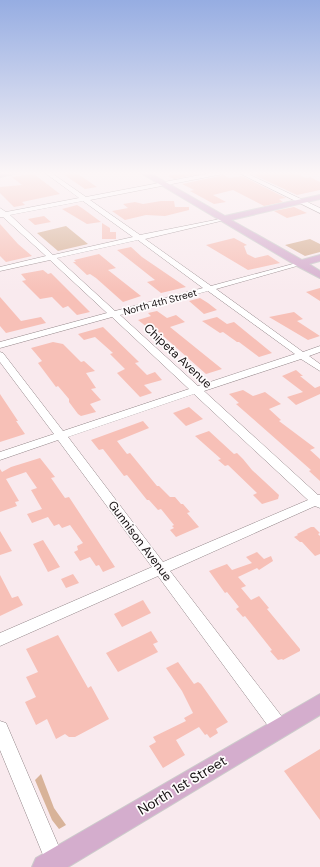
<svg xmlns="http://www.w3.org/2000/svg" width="320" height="867" viewBox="0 0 320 867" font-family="'DM Sans',sans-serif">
  <rect width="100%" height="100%" fill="#f9eaee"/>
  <path fill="#d8b399" d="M66 226 88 244 58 251 37 233Z
    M310 239 320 244V252L305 256 285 245Z
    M41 774 54 808 66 825 59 829 52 820 35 780Z"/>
  <path fill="#f7c0b7" d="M60 172H75L97 187 85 189Z
    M189 172 198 174 174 179 168 176Z
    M263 172H292L306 178 310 177 320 182V190L297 195 252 174Z
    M34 174 60 194 22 202 25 205 14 207 0 193V187L22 185 12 177Z
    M224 175 229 178 242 176 286 198 279 199 283 202 264 206 233 190 213 195 226 202 214 204 190 191 194 190 182 184Z
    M161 201H174L175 207H189V210L165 216 146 215 125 220 112 211 128 208 123 204 135 202 143 204Z
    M77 205 82 208 101 222 87 224 62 209Z
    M294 207 307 213 287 218 274 211Z
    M44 216 51 222 35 225 28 219Z
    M102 223 110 228V232H116V239H102Z
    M0 224 18 244 32 256 6 262 0 256Z
    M234 238 247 245 244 246 247 254 255 258 268 255 280 263 248 270 206 245Z
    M131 247 142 257 186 287 161 293 147 282 155 280 117 250Z
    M99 254 116 268 108 270 141 296 123 302 96 278 90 274 87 275 73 262H76L74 260Z
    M43 270 48 274 51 273 90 312 77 315 68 306 63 308 52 297 40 299 22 281 26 280 21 274Z
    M320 288V301L306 292Z
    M0 297 21 321 41 317 46 323 6 333 0 326Z
    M200 298 208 303 217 310 204 314 189 301Z
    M157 311 167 318 176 315 185 322 170 327 222 369 206 374 153 327H147L138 320 151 316 148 313Z
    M294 312 303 319 297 321 320 336 308 340 269 317Z
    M217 317 227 324 234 322 272 353 259 357 239 342H237L223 332 220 333 202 321Z
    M103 327 139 362 135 363 147 375 155 372 162 380 144 385 152 393 140 397 117 373 125 369 110 354 113 353 95 337 84 340 78 334Z
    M53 342 63 344 81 362 84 361 95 371 86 373 96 388 91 389 101 400 90 404 96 412 81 416 78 414 69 402V399L58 386 56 387 38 363 42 361 31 348Z
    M296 370 303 376H300L315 388 320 386V394L296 405 287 397 303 392 282 376Z
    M243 390 253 396 265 392 281 404 269 409 281 420 279 421 315 448 310 450 320 459V481L309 471 311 470 236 404 239 403 229 394Z
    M0 394 18 421H16L25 434 0 442Z
    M189 407 203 419 186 426 173 413Z
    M143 421 149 428 117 441 127 454 130 453 157 486H159L170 497H175L181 504H183L190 512 187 513 199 527 176 537 170 530 174 528 172 526 174 525 161 509 158 510 149 500H147L127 475 124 476 103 449 99 450 91 440Z
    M209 431 234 454 237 453 243 459 252 470 279 495 278 499 262 504 253 495 257 493 228 465 225 466 218 460 221 459 195 436Z
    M40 458 55 477 51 478 65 498 69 497 115 567 103 572 99 565 96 566 90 557 80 561 74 552 78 550 77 546 83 543 70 525 62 528 59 524 54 526 48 517 32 523 27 514 42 509 31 490 37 488 26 472 6 479 19 501 15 502 17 506 0 512V469L2 472 11 467Z
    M311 527H314L320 533 318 534 320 536V554L315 556 302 542H300L294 537 298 535 297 534Z
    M0 531 12 551 0 555Z
    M43 540 60 567 48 572 33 544Z
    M257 552 264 559 271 556 273 561 259 570 257 568 238 577 246 586 241 588 251 600 259 596 269 608 267 609 300 649V651L283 660 282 659 278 660 270 651 272 650 245 616 243 617 236 609 239 607 227 592 225 593 209 571 227 564 232 570 252 563 246 557Z
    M73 574 79 583 66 588 61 579Z
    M0 575 12 598 18 596 23 605 0 616Z
    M143 600 151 613 122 627 114 614Z
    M151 631 158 642 153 644 158 652 118 672 106 653Z
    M58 635 88 688 91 686 109 719 75 737H69L65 734 56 739 47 719 36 725 25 702 36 697 26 677 38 672 26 649Z
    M178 662 194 684 198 682 201 684 228 722 216 729 218 733 210 738 207 734 205 735 199 727 176 740 185 755 163 768 149 746 156 742 153 737 186 721 184 718 193 713 182 691 166 668Z
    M320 749V820L284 771Z"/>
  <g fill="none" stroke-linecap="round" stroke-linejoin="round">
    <g stroke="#938689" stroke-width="1">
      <path id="minor" d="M44 172H50L86 197 216 172H226L223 174 90 200 140 235 225 218V220L145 239 211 286 300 262 304 264 216 289 303 352 320 346V352L309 356 320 364V371L301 359 204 391 318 495H320V508L315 506 170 571 286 722 288 728 286 734 280 736 274 734 158 576 0 646V633L152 567 58 440 0 460V452L54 434 0 362V352L3 353 63 431 189 389 112 317 0 348V342L107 313 50 260 0 271V267L46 256 3 217H0V208L6 212 79 198ZM83 201 133 237 53 255 10 215ZM138 240 203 288 115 311 57 258ZM208 291 295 354 198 386 120 315ZM194 394 308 500 163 562 68 437Z
        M237 172H244L320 208V213Z
        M0 721 6 723 62 854 65 861 62 867H48L0 750Z"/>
    </g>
    <g stroke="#cccbcb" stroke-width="2">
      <path id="major" d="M6 172H21L0 177V173Z
        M139 172H148L225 216 320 195V199L231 220 302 260 320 255V261L309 264 320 271V278L297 266Z
        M320 694V715L68 867H32L36 858Z"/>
    </g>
    <use href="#minor" fill="#fff" fill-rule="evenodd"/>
    <use href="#major" fill="#d4adcd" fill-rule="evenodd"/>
  </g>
  <linearGradient id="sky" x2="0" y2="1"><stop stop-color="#96ade2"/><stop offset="0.59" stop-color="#fcf6f7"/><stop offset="1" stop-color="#fcf6f7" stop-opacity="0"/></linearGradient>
  <rect width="320" height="293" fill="url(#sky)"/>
  <g text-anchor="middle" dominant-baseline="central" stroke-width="3.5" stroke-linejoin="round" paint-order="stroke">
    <g font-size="10" fill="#171213" stroke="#fefbfc">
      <text transform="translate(160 302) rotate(-15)">North 4th Street</text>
    </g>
    <g font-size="12" fill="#171213" stroke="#fefbfc">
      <text transform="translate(178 356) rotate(43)">Chipeta Avenue</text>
      <text transform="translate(140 541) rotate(53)">Gunnison Avenue</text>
    </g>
    <g font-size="14" fill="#171213" stroke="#fefbfc">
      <text transform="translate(182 785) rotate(-31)">North 1st Street</text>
    </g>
  </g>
</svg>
